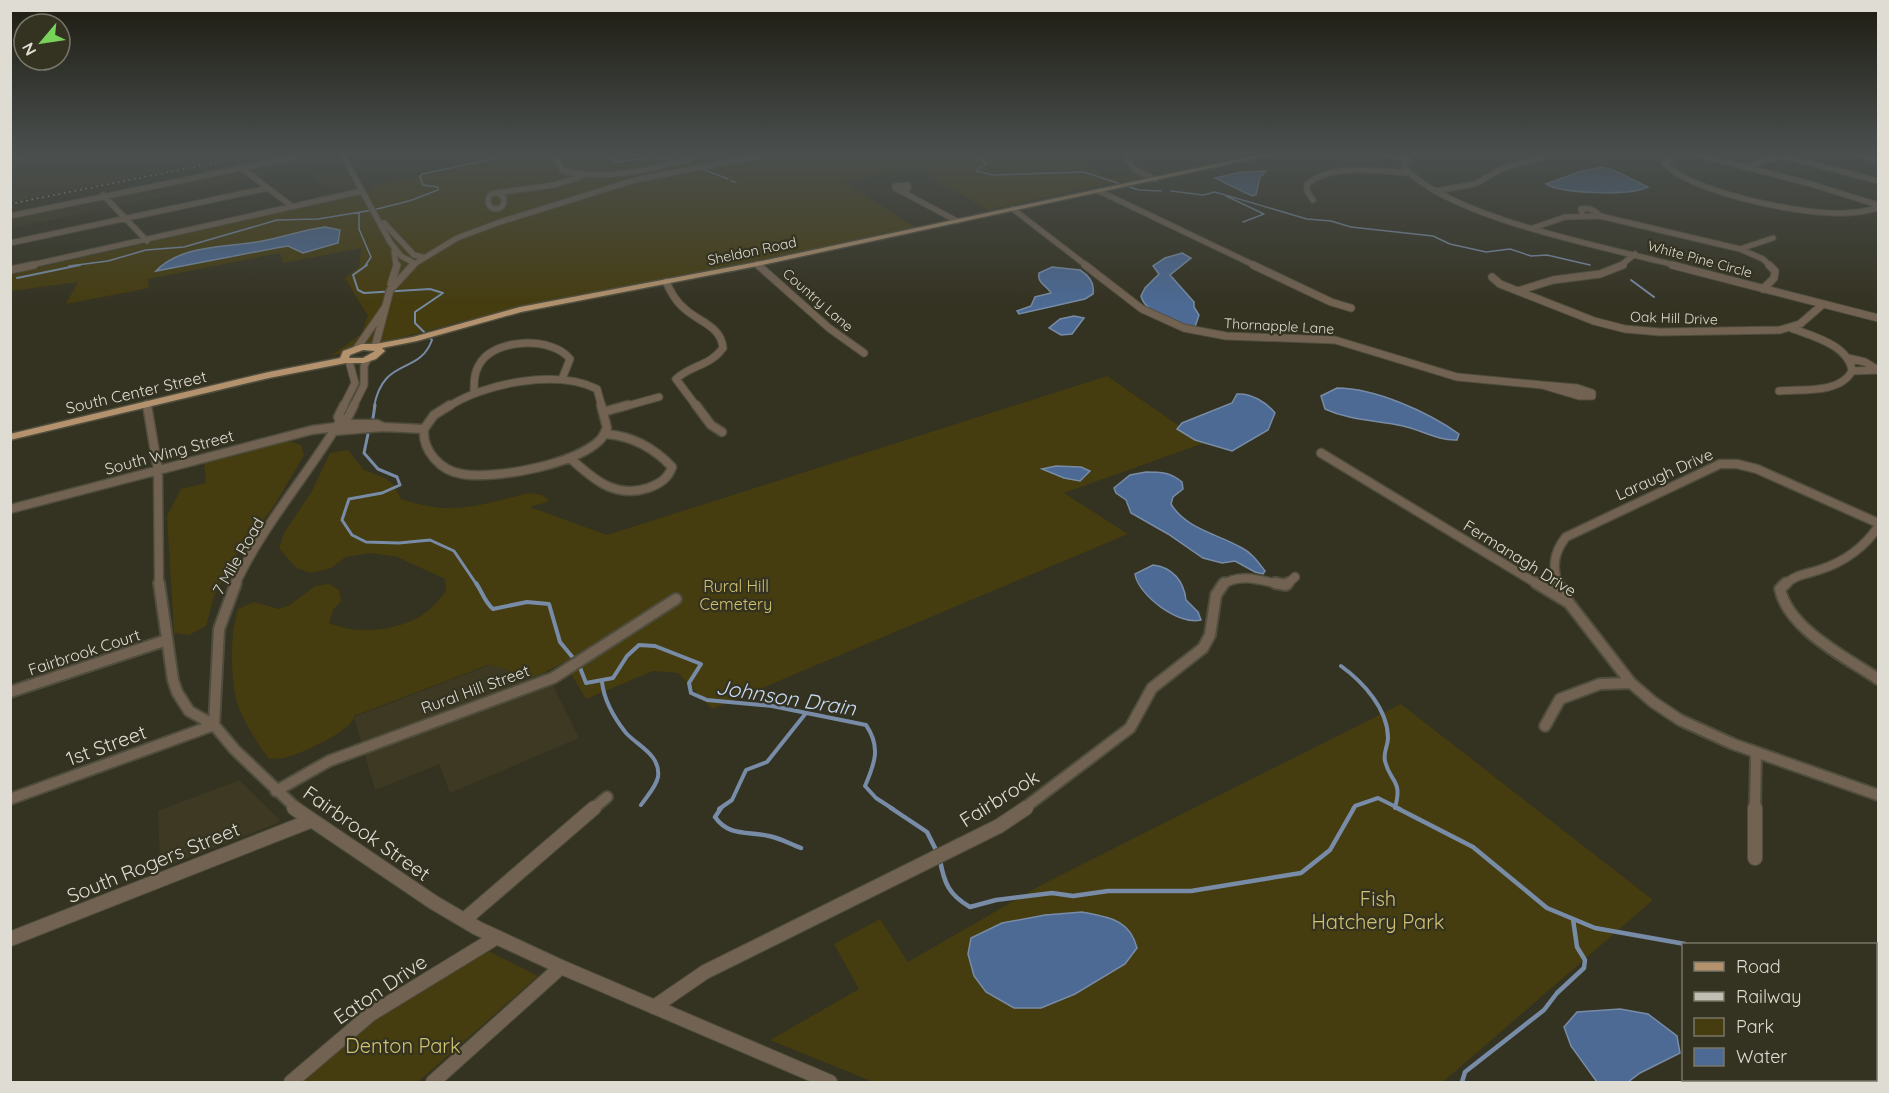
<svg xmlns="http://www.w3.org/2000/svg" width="1889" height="1093" viewBox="0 0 1889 1093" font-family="Quicksand,sans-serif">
  <rect width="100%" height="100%" fill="#343221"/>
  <path fill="#3d3922" d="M11 154H248L11 202Z
    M314 154H335L356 188 336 196 301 168 11 228V217Z
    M534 648 579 738 450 793 439 764 375 790 354 717Z
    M239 780 280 820 278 823 160 869 158 811Z"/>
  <path fill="#453c0f" d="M471 154H1081L1082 164 1111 178 1135 173 1144 176 988 210 914 168 843 181 916 228 713 271 518 307 331 356 361 334 368 316 345 278 359 267 361 248 283 263 280 253 148 279 149 288 66 304 78 282 11 291 10 274 340 199 372 190 370 187 477 162Z
    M1107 376 1204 443 1064 493 1128 534 712 709 678 673 653 671 586 699 564 662C548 671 536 678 517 679L508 669 488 665 354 716C354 730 302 753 288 757 282 759 275 758 269 759 257 743 243 721 237 702 230 677 230 634 238 609L254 602 279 609 290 605 315 586 329 584 339 590 341 601 333 610 329 623C359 636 405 631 430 609 436 604 441 597 446 591L445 579 397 557 370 553 346 557 331 568 311 573 296 568 279 548 284 533 312 491 330 453 348 450 364 470 385 478 394 485 401 499C454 517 478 505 530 493L542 495 549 500 547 502 530 507 607 535Z
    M288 441 301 445 304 455 274 506 234 558 214 596 206 626 189 635 174 633 167 516 181 489 206 483 204 462Z
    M1401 704 1653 900 1443 1082H873L770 1040 859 989 834 944 880 919 908 962 1043 884Z
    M486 950 538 976 418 1082H300L364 1025Z"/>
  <path fill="#4c6a94" stroke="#788ca7" stroke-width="1.5" d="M1602 167 1613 170 1648 187C1630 196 1563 194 1546 184L1579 172Z
    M1266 171 1260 177 1256 195 1252 196 1215 178 1242 172Z
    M325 227 340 230 338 243 303 253 288 246 276 248 156 271C181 244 228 248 262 241 283 237 303 230 325 227Z
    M1182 253 1191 258 1170 275 1194 302V307L1199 315 1195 327C1178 325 1145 313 1141 296L1145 288 1159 274 1153 266 1165 258Z
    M1052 267 1080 270C1088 275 1095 283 1093 294L1085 299 1019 314 1017 311 1031 306 1035 297 1051 293C1047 285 1037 284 1039 273Z
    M1074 316 1084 318 1072 334 1061 335 1049 328 1060 319Z
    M1337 388C1375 388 1428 412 1459 434L1457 440C1439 441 1421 430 1403 426 1376 420 1351 421 1325 409L1321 396Z
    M1237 394C1251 393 1266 402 1275 413L1268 430 1232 451 1195 440 1177 429 1182 423 1232 403Z
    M1056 466 1081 467 1090 471 1080 481 1064 478 1042 469Z
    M1146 472C1161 472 1170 472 1182 482L1183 489 1173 497 1171 504C1186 529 1218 534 1242 548 1252 553 1258 562 1265 571L1263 574 1255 572 1235 561 1222 563 1203 558 1168 534 1131 513 1126 500 1116 493 1114 488 1130 475Z
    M1153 565C1172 567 1184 581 1186 600L1198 612 1201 620C1179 626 1138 595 1135 574Z
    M1082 912C1108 917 1130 919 1137 948L1125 964 1075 994 1041 1008H1014L986 992 974 976 968 954 971 938 1002 923 1045 915Z
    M1620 1009 1648 1014 1677 1036 1680 1053 1640 1073 1628 1082H1597L1571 1046 1564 1027 1577 1012Z"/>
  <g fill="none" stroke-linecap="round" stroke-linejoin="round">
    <path stroke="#788ca7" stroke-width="1.5" d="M973 154 987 163 976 171 993 175 1084 172 1139 190 1161 191
      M609 157 617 162 652 157 674 161
      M685 163 690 164
      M702 169 728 179
      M731 181 736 182
      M1171 191 1203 195 1215 192 1307 219 1331 221 1351 227 1433 236 1450 244 1486 252 1510 249 1531 256 1547 255 1590 265
      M1226 196 1264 214 1243 222
      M359 212V229L371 257 365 266
      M69 266 108 261 146 250 184 247 277 220 318 219 373 210 409 201 438 190V187L423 185 420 177 422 174 516 154"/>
    <path stroke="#788ca7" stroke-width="2" d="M367 265 353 275 358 290 364 293 430 289 443 293 415 312V323L432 340C419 376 383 356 374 407
      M17 278 80 265
      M1631 280 1654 297"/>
    <path stroke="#788ca7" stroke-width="3" d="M373 418 375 405
      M368 434 364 453 378 469 397 477 400 485 382 493 349 499 342 520 352 535 366 542 399 543 430 540 454 551 477 585"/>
    <path stroke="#788ca7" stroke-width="4" d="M476 583C483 593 484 601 493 609L527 602 549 604 560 642 579 665 586 683 613 678 627 656 639 645 655 646 701 664 689 683 691 693 707 700 772 706 866 725C881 747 875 763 865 786L876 798 893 809
      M1341 666C1363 682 1388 709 1388 738 1388 746 1383 752 1385 761 1390 783 1403 779 1395 808
      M602 682C604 700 615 719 626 733 638 746 661 755 658 777 656 787 647 796 641 805
      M719 809 732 800 746 770 767 762 806 713
      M1353 809 1355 806 1378 798 1400 809"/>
    <path stroke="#788ca7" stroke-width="4.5" d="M721 808 715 817C729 837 748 831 769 836 780 838 790 844 801 848
      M891 808 927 832 938 854
      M1397 808 1473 847 1547 908 1595 928 1685 944
      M940 860C944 883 949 895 970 907L996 900 1052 893 1073 896 1108 891H1191L1301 873 1330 850 1354 808
      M1462 1082 1465 1072 1544 1010 1557 993 1584 968 1585 960 1577 947 1573 919"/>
    <g stroke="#4f4d3d" stroke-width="7">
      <path id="minor-far4" d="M342 154 390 242 401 256 414 263
        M553 154 563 171C609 181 658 170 702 154
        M1126 154 1125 158 1134 169 1155 179
        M1383 154 1408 159
        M1415 154 1406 160 1404 167C1448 218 1610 248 1678 266
        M1678 154 1664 163C1692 192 1791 212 1832 213 1847 214 1863 212 1878 208
        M1695 154 1811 184 1878 205
        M1776 154 1878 181
        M1856 154 1878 160
        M10 158 39 154
        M240 167 293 207
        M1745 167 1781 156
        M901 191 908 189V185L895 186V188L957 221
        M1099 191 1256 266
        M1435 191 1475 184 1503 168 1555 154
        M496 193 554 185 580 177
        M488 201a8 8 0 1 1 16 0a8 8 0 1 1-16 0Z
        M103 195 147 241
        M1313 200 1307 191V184C1333 163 1376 171 1407 173
        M1013 209 1087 266
        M1583 215 1581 209C1589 207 1595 210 1600 216
        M10 216 310 154
        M384 223 414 255 422 257
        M1533 228 1565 217 1600 216 1740 249 1763 259 1770 266
        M10 243 268 188
        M1740 249 1773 238
        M394 251 396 266
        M757 264 759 266
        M27 266 362 191
        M411 266 457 238 500 222 635 180 770 154
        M1620 266 1635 254"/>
    </g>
    <g stroke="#4f4d3d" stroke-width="9">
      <path id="minor-far3" d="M758 265 829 328 864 353
        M1085 265 1142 309 1184 328 1226 336 1335 340 1457 377 1542 385
        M1253 265 1331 302 1351 308
        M1672 265 1878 318
        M10 270 34 265
        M1492 277 1500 284 1594 321 1625 329 1660 332 1780 330 1800 324 1822 305
        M666 282C671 292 676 302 685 309 699 322 721 326 723 348 710 366 691 365 676 379L697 407
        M391 284 397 265
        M1763 289 1774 278 1775 271 1769 265
        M1518 291 1553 280 1600 274 1623 265
        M375 347 390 290 413 265
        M357 348 384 309
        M1848 358 1865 362 1878 370
        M1852 371 1878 370
        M1542 385 1577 388 1592 393V396H1579Z
        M1779 391C1801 389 1840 394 1852 371 1849 345 1812 336 1791 328
        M474 392C474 383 474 373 479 365 493 338 552 336 570 359L562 379
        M147 404V407
        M343 407 355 383 349 361
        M353 407 364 385V366L367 360
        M448 407C484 383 557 369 597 389L602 407
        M623 407 659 397"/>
    </g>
    <g stroke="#4f4d3d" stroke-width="11">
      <path id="minor-far2" d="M147 405 158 470 159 585
        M696 405 711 425 722 432
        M603 412 628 405
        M340 421 348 417 354 405
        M383 427 424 429
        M424 429C422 451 441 471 462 474 495 480 576 464 600 440 603 437 605 432 607 428L601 405
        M424 429 434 415 450 405
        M334 431 383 427 377 424H339
        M1321 453 1539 585
        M570 458C593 479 615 499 648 488 659 484 668 479 672 467 654 448 632 436 606 434
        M10 509 312 430 336 427
        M235 585C262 526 307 476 340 421L338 417 344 405
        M1222 585C1240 572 1263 581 1283 585
        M1286 585 1295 577
        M1558 585C1552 566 1554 552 1566 537L1720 464H1737L1757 469 1878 523
        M1785 585C1794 575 1806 574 1819 570 1844 562 1863 549 1878 527"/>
    </g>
    <g stroke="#4f4d3d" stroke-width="14">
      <path id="minor-far1" d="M159 583 173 680 177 692 189 711 214 725 235 750 297 809
        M1275 583 1286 585 1288 583
        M1536 583 1569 603 1631 683 1653 702 1680 720 1733 744 1878 795
        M1558 583 1567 600
        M1786 583 1780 589C1788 629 1847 658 1878 679
        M10 692 167 640
        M214 725 219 629 236 583
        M1545 726 1560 699 1600 684 1631 683
        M276 791 329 761 553 678 676 599
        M10 799 214 725
        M593 809 607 797
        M1023 809 1130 728 1152 688 1203 648 1210 635 1216 595 1224 583
        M1755 809 1756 753"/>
    </g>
    <g stroke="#4f4d3d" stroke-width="16">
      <path id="minor" d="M294 808 433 902 477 928 561 967 830 1082
        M1755 858V808
        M464 920 594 808
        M10 939 310 821
        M654 1007 705 972 999 826 1026 808
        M291 1082 371 1014 497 937
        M433 1082 561 967"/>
    </g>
    <g stroke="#4f4d3d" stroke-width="3">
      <path id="major" d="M1263 154H1275L757 266 521 312 417 341 382 348 385 351 376 359 364 363H346L269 378 10 440V434L269 372 340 358 343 351 362 344H376L413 337 520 307 757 262ZM363 350 375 351 363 358H349L350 355Z"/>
    </g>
    <use href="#minor-far4" stroke="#726251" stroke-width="5"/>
    <use href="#minor-far3" stroke="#726251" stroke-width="7"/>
    <use href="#minor-far2" stroke="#726251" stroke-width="8"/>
    <use href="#minor-far1" stroke="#726251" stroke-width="10"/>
    <use href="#minor" stroke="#726251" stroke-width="14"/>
    <use href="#major" fill="#b3926d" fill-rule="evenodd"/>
    <path stroke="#c1bfb4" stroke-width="1.5" stroke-dasharray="1.5 4" stroke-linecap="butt" d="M10 204 258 154"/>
  </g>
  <linearGradient id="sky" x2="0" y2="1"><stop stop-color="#1d1c12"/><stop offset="0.5" stop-color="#4a4f4e"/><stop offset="1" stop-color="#4a4f4e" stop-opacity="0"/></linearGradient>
  <rect width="1889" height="307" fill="url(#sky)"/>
  <g text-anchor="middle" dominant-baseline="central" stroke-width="4.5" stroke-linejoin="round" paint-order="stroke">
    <g font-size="14" fill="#dfddd3" stroke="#343221">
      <text transform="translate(752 251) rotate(-12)">Sheldon Road</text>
      <text transform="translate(1700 259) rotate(15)">White Pine Circle</text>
      <text transform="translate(818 300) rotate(41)">Country Lane</text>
      <text transform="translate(1674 318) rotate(2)">Oak Hill Drive</text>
      <text transform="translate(1279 326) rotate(3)">Thornapple Lane</text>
    </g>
    <g font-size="16" fill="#dfddd3" stroke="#343221">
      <text transform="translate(136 392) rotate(-13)">South Center Street</text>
      <text transform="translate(169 452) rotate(-15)">South Wing Street</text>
      <text transform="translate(1664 474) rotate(-24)">Laraugh Drive</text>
      <text transform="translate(238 556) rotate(-60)">7 Mile Road</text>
      <text transform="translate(1520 558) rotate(32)">Fermanagh Drive</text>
      <text transform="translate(84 652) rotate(-18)">Fairbrook Court</text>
      <text transform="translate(475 689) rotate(-20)">Rural Hill Street</text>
    </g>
    <g font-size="16" fill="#d1c26f" stroke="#343221">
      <text x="736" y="586">Rural Hill<tspan x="736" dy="18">Cemetery</tspan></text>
    </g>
    <g font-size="20" fill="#dfddd3" stroke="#343221">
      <text transform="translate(106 745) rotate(-20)">1st Street</text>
      <text transform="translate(999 798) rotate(-32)">Fairbrook</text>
      <text transform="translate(367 833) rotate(35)">Fairbrook Street</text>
      <text transform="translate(153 862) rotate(-22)">South Rogers Street</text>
      <text transform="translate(380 989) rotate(-34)">Eaton Drive</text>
    </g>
    <g font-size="20" fill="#d1c26f" stroke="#343221">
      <text x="1378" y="898">Fish<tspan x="1378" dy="23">Hatchery Park</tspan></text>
      <text x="403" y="1045">Denton Park</text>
    </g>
    <g font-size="21" font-style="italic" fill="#c8dbf5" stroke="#343221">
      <text transform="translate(786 697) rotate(9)">Johnson Drain</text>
    </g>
  </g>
  <rect width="1889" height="1093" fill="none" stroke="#dfddd3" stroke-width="24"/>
  <rect x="1682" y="943" width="195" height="138" fill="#343221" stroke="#787668" stroke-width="1.5"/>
  <rect x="1694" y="962" width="30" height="9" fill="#b3926d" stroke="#787668" stroke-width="1.5"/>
  <text x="1736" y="973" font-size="18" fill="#dfddd3">Road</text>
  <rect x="1694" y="992" width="30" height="9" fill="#c1bfb4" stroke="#787668" stroke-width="1.5"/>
  <text x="1736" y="1003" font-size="18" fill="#dfddd3">Railway</text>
  <rect x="1694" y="1018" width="30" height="18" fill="#453c0f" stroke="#787668" stroke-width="1.5"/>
  <text x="1736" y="1033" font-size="18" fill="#dfddd3">Park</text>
  <rect x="1694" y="1048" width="30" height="18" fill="#4c6a94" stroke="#787668" stroke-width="1.5"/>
  <text x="1736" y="1063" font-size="18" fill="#dfddd3">Water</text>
  <g transform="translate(42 42) rotate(241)"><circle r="28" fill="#343221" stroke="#787668" stroke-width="1.5"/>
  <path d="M0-4.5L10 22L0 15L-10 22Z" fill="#78d158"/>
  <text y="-9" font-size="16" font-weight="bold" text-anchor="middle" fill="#dfddd3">N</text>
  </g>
</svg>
